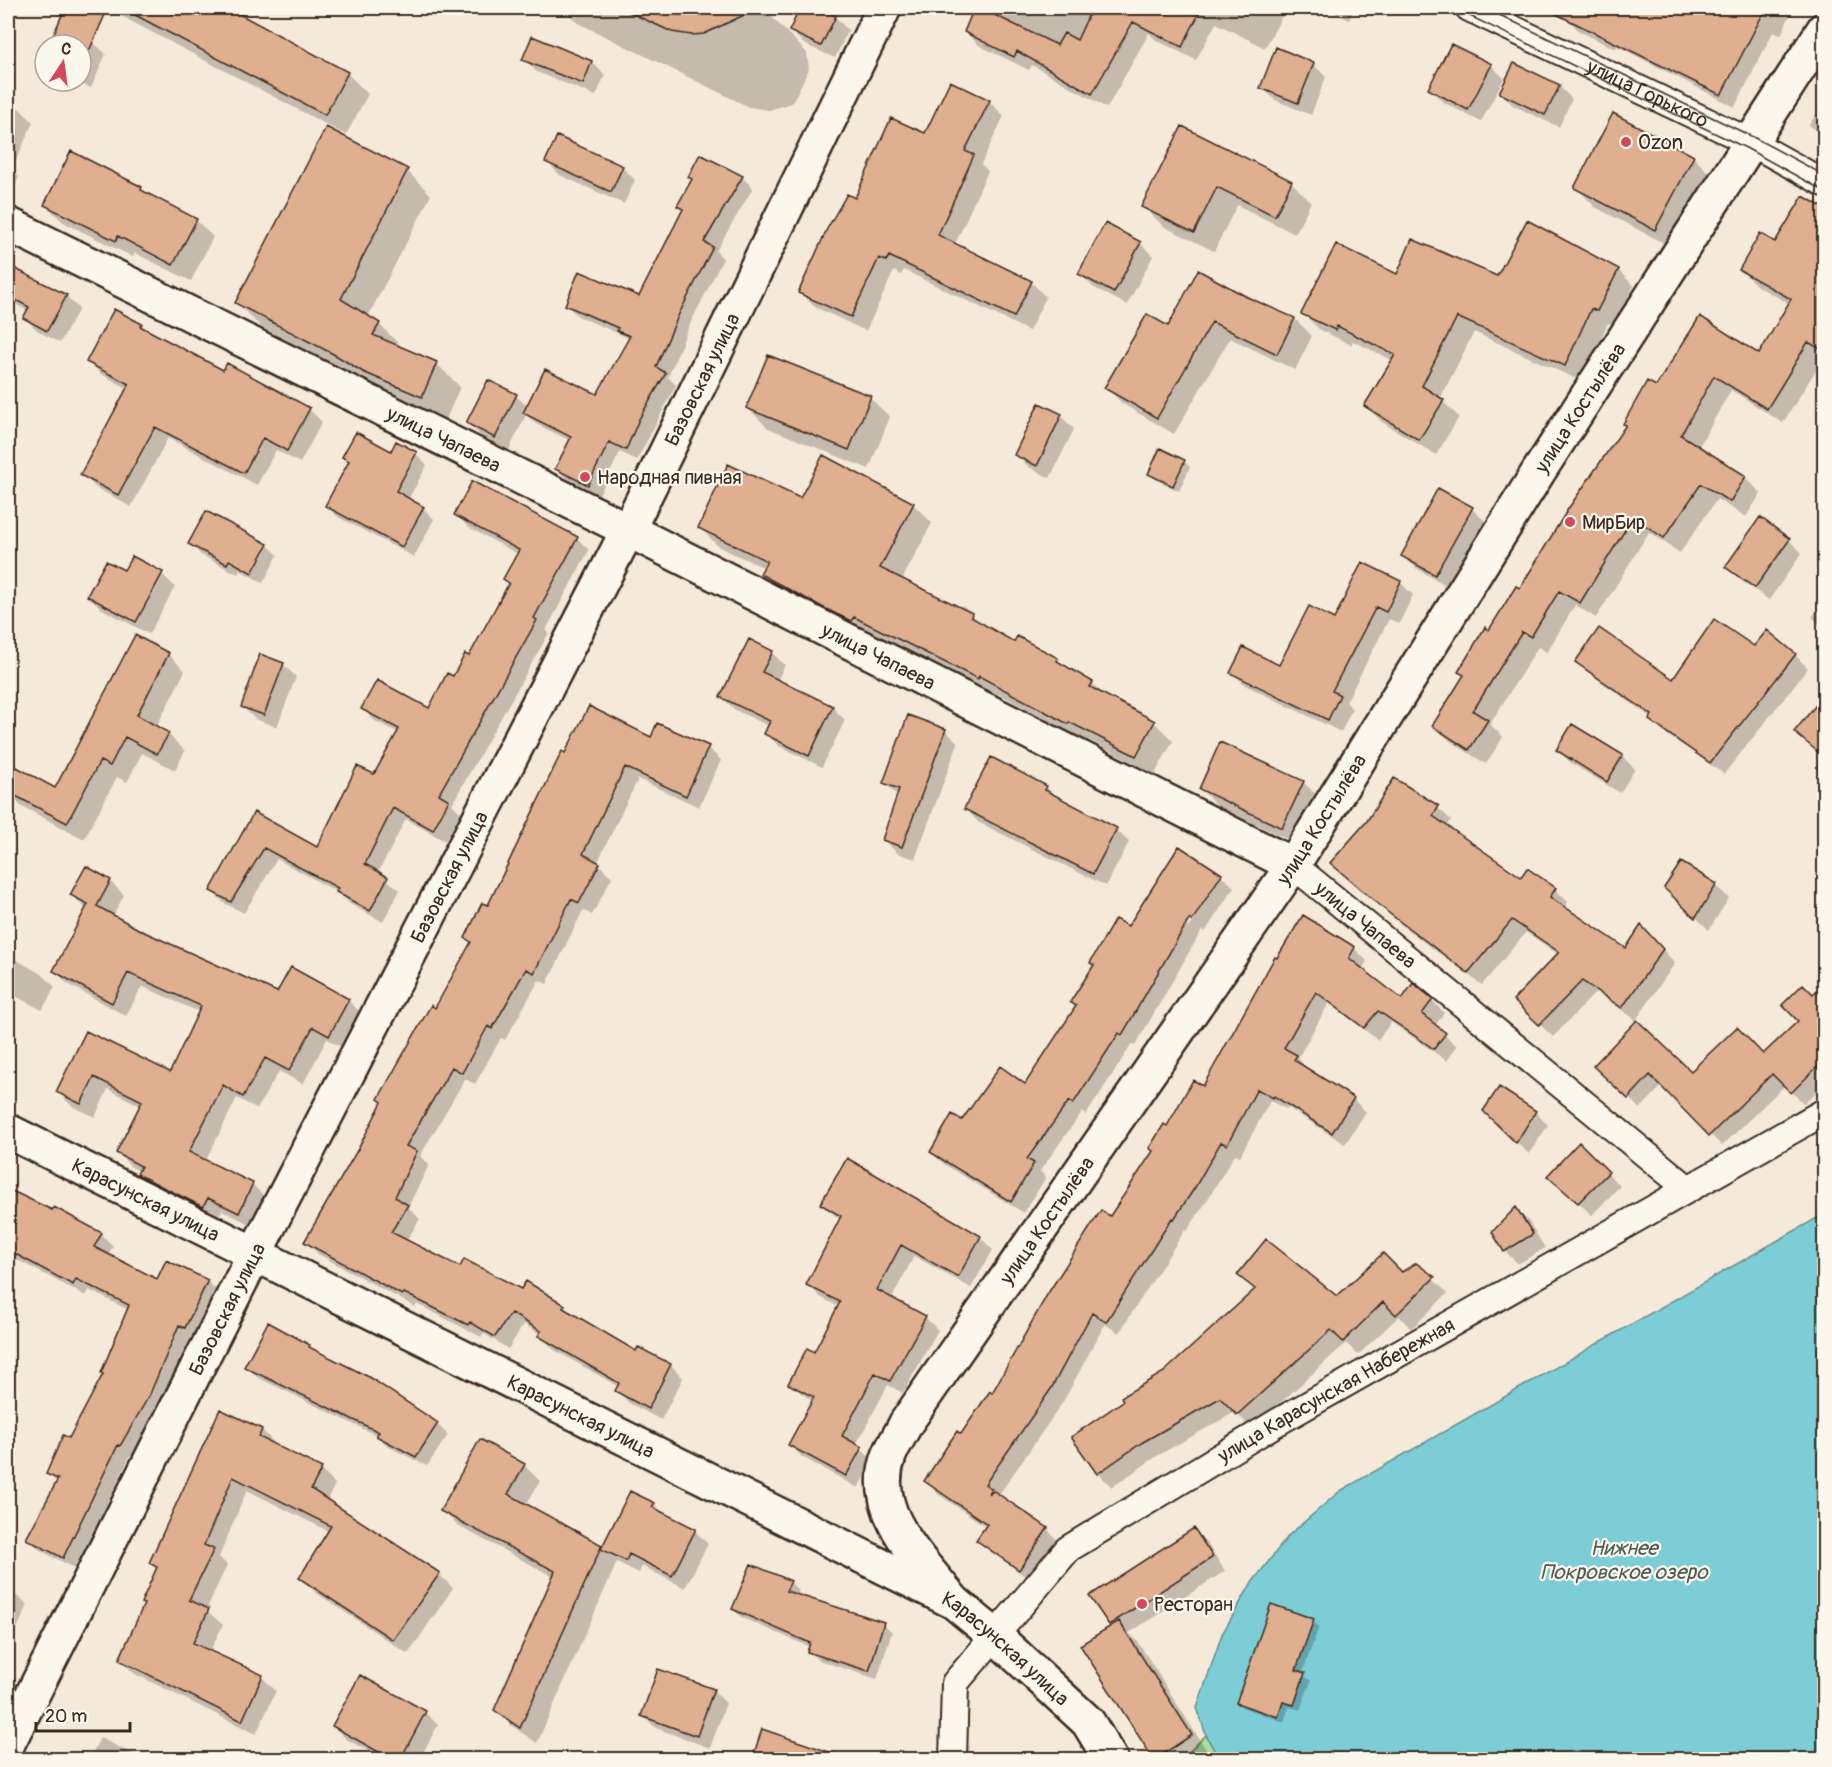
<svg xmlns="http://www.w3.org/2000/svg" width="1832" height="1767" viewBox="0 0 1832 1767" font-family="Pangolin,sans-serif">
  <rect width="100%" height="100%" fill="#f5e9da"/>
  <filter id="ink" filterUnits="userSpaceOnUse"><feTurbulence type="fractalNoise" baseFrequency=".0167" numOctaves="2"/><feDisplacementMap in="SourceGraphic" scale="12" xChannelSelector="R" yChannelSelector="G"/><feConvolveMatrix kernelMatrix="1 2 1 2 8 2 1 2 1" color-interpolation-filters="sRGB"/></filter>
  <g filter="url(#ink)">
    <path fill="#acde9f" stroke="#74845e" stroke-width="1.5" d="M1206 1735 1219 1759 1181 1760Z"/>
    <path fill="#7dcdd7" stroke="#638c8d" stroke-width="1.5" d="M1824 1214V1759H1219L1206 1735 1197 1708 1222 1634 1251 1584 1289 1535 1340 1491Z"/>
    <path fill="#0003" d="M106 8H224L347 73 368 94 346 135Z
      M562 8H763L807 53 809 69 792 103 769 110 749 107 578 23Z
      M802 8H815L835 17 848 30 835 58 804 44 791 31Z
      M977 8H1126L1144 20 1151 8H1281L1285 11 1265 48 1216 23 1196 60 1156 40 1149 33 1107 108 1032 65 1029 70 980 46 965 32Z
      M1326 8H1355L1349 20Z
      M1572 8H1613L1632 17 1637 8H1658L1713 37 1726 8H1793L1781 35 1773 32 1735 107 1617 46 1615 49 1579 31 1567 18Z
      M93 42 106 54 91 88 75 81H81V45H51Z
      M524 59 592 62 605 75 596 96 537 72Z
      M1313 64 1326 77 1311 115 1275 100 1262 87Z
      M1491 65 1504 78 1481 122 1443 102 1430 89Z
      M1559 86 1572 99 1559 127 1514 106 1501 93Z
      M989 101 1004 116 981 164 988 171 955 244 1031 282 1046 297 1029 331 904 270 901 275 894 271 866 331 815 307 800 292 855 200 926 135Z
      M1824 102V138L1809 125Z
      M8 103 20 109 33 122 12 170 19 177 8 203Z
      M1182 128 1291 182 1311 202 1295 234 1237 205 1214 251 1163 226 1143 206Z
      M327 129 407 171 431 195 368 317 379 324 403 348 436 363 460 387 446 419 389 396 362 379 261 327 237 303Z
      M1693 157 1712 176 1675 249 1595 207 1576 187Z
      M547 162 622 167 635 180 624 204 560 175Z
      M742 177 753 188 716 251 723 259 689 326 668 377 676 385 637 460 620 452 599 495 568 480 557 469 571 441 536 424 526 415 509 450 481 436 468 423 488 382 516 396 528 407 597 396 629 340 624 336 578 316 566 305 639 298 684 211 679 205Z
      M141 188 150 196 196 220 213 237 191 281 135 253 133 257 63 222 46 205Z
      M1804 198 1824 210V357L1783 423 1731 390 1698 448 1745 477 1761 493 1746 517 1717 499 1680 553 1649 532 1596 618 1575 605 1547 652 1538 647 1490 724 1503 737 1486 764 1450 741 1434 725 1465 677 1460 671 1520 590 1656 388 1760 356 1790 304 1757 286 1741 270 1776 244Z
      M1140 243 1153 256 1127 305 1093 287 1080 274Z
      M8 266 66 296 79 309 60 343 38 331 25 318 28 311 8 300Z
      M1618 270 1634 286 1613 326 1608 323 1581 381 1474 332 1440 399 1459 417 1436 455 1382 422 1366 406 1394 361 1353 341 1351 345 1319 329 1303 313 1398 276 1498 278Z
      M1199 272 1295 319 1312 336 1295 370 1230 338 1174 434 1123 404 1106 388 1168 328Z
      M141 325 147 332 224 372 309 409 322 422 300 463 276 450 257 485 168 438 131 507 95 487 82 474 129 389 101 374 88 361Z
      M870 398 890 417 869 469 768 428 748 408Z
      M1061 416 1074 429 1050 478 1029 467 1016 454Z
      M391 453 416 454 427 465 408 500 423 508 434 519 414 557 338 517 326 506 350 463 344 456Z
      M1184 461 1190 467 1179 491 1156 480 1150 474Z
      M1439 490 1472 509 1485 521 1449 587 1416 568 1403 556Z
      M801 500 913 504 932 523 902 580 971 615 981 624 1015 644 1057 659 1066 668 1092 683 1105 696 1154 722 1173 741 1155 774 1089 740 1087 742 999 694 997 697 873 634 870 639 781 592 762 573 765 568 719 547 700 528Z
      M456 514 577 538 589 550 546 630 549 633 452 804 461 813 445 841 406 819 378 873 400 890 383 922 350 904 339 893 277 859 244 913 224 903 212 891 254 814 318 849 375 776 399 733 375 721 363 709 429 710 470 658 510 584 505 579 518 554 468 527Z
      M1789 540 1802 553 1769 600 1740 580 1727 567Z
      M190 544 268 545 278 555 263 583 240 570 238 574 201 555Z
      M162 574 175 587 149 634 102 609 89 596Z
      M1400 582 1413 595 1399 624 1389 619 1346 702 1352 709 1341 732 1245 685 1232 672 1279 667 1335 621Z
      M1824 601V629L1812 617Z
      M1754 649 1795 655 1808 668 1724 774 1663 732 1652 718 1590 674 1577 661 1673 682Z
      M772 653 785 665 777 681 832 707 845 720 822 767 779 746 766 734 769 726 735 710 722 697Z
      M168 654 185 671 156 727 168 734 185 751 175 770 142 753 127 782 117 777 84 839 21 806 8 792V783L15 768 56 790Z
      M283 664 296 677 277 727 255 719 242 706Z
      M1824 698V758L1796 731Z
      M1573 726 1622 756 1635 769 1620 793 1571 763 1558 750Z
      M945 730 958 743 915 859 897 853 884 840 898 796 884 782Z
      M651 739 708 748 721 760 699 807 638 779 597 863 612 877 592 915 583 910 547 984 539 980 505 1040 501 1038 475 1084 465 1079 420 1156 429 1165 408 1207 420 1219 406 1241 460 1269 522 1291 527 1283 564 1307 573 1316 637 1353 639 1349 671 1365 683 1378 661 1420 629 1403 617 1391 619 1387 553 1349 541 1335 524 1324 508 1349 483 1333 481 1337 417 1304 415 1307 318 1254 306 1242 360 1149 472 943 466 938 489 907 565 755Z
      M1394 780 1438 808 1451 820 1447 827 1521 879 1527 870 1555 889 1568 902 1564 908 1626 950 1654 940 1675 963 1636 1020 1596 992 1553 1037 1515 1000 1559 955 1526 932 1482 985 1404 927 1345 876 1332 863 1368 822Z
      M1303 782 1323 801 1302 846 1220 808 1200 789Z
      M1046 787 1058 799 1116 830 1129 842 1106 886 978 822 966 809Z
      M1179 848 1222 876H1219L1187 926 1189 928 1222 876 1234 887 1205 932 1202 930 1135 1046 1132 1044 1086 1115 1082 1112 1040 1171 1046 1177 1024 1213 944 1164 931 1152 962 1122 1026 1087 1077 1008 1071 1002 1128 928Z
      M110 881 124 895 113 916 142 932 278 994 348 1000 362 1014 343 1048 327 1039 303 1084 279 1071 257 1109 237 1098 205 1162 253 1185 266 1198 253 1226 222 1210 217 1220 153 1188 139 1174 140 1171 131 1167 118 1153 141 1106 108 1089 95 1117 72 1106 58 1092 87 1033 171 1074 199 1012 142 986 126 1016 68 984 54 970 86 909 72 895Z
      M1716 886 1729 898 1709 930 1666 888Z
      M1303 917 1355 949 1367 961 1362 970 1402 1001 1432 1000 1444 1013 1435 1026 1457 1046 1447 1061 1391 1022 1378 1040 1329 1003 1298 1058 1308 1070 1353 1099 1366 1112 1345 1144 1287 1107 1286 1109 1270 1101 1240 1156 1235 1154 1206 1202 1187 1231 1185 1230 1119 1333 1105 1324 1063 1402 998 1496 1047 1529 1059 1542 1032 1581 991 1552 978 1540 987 1527 938 1494 926 1481 993 1395 1168 1128 1204 1088Z
      M8 955 43 975 55 987 42 1010 8 992Z
      M1824 986V1084L1804 1104 1785 1085 1722 1146 1662 1086 1640 1109 1595 1066 1691 1073 1764 1056 1800 1021 1813 996Z
      M1485 1111 1535 1112 1548 1125 1529 1154Z
      M1579 1144 1620 1186 1592 1215 1562 1188Z
      M8 1190 101 1234 113 1246 108 1255 157 1281H207L220 1294 197 1339 191 1336 161 1406 133 1457 130 1456 76 1569 40 1550 28 1538 57 1483 48 1473 70 1440 104 1374 129 1310 89 1290 86 1296 8 1255Z
      M822 1204 980 1237 993 1250 971 1288 914 1256 891 1300 925 1317 938 1330 903 1393 888 1385 856 1445 873 1460 858 1488 802 1457 790 1445 813 1402 790 1384 814 1354 839 1307 820 1297 808 1284 840 1220Z
      M1516 1209 1529 1222 1545 1248 1518 1264 1505 1251Z
      M1416 1264 1448 1293 1411 1329 1399 1316 1358 1355 1346 1343 1252 1429 1235 1412 1157 1456 1112 1487 1098 1473 1165 1373 1255 1290 1239 1275 1337 1298 1402 1274Z
      M309 1346 437 1424 448 1435 427 1466 389 1447 378 1436 257 1377 246 1366Z
      M262 1430 276 1445 275 1447 321 1470 335 1484 327 1501 439 1574 453 1588 408 1654 315 1592 301 1578 330 1532 247 1490 219 1557 227 1565 206 1610 223 1625 209 1653 262 1677 276 1691 256 1734 135 1674 120 1660 146 1605 157 1570 150 1563Z
      M524 1465 540 1481 526 1505 603 1549 654 1504 665 1515 695 1531 708 1544 685 1588 642 1566 639 1573 617 1562 537 1743 512 1726 495 1710 554 1577 458 1526 442 1510Z
      M1194 1530 1207 1543 1225 1571 1129 1633 1138 1642 1210 1756 1204 1760H1155L1082 1646 1112 1626 1110 1624Z
      M790 1582 799 1591 796 1596 883 1624 892 1632 877 1679 818 1660 809 1652 810 1647 742 1618 733 1609Z
      M8 1589 28 1605 8 1648Z
      M1313 1621 1319 1627 1302 1674 1311 1681 1300 1710 1289 1707 1284 1722 1244 1708 1238 1702Z
      M713 1690 726 1703 710 1748 656 1728 643 1716Z
      M425 1712 438 1725 419 1760H384L346 1739 333 1726Z
      M100 1738 145 1760H89Z
      M240 1753 250 1760H236Z"/>
    <path fill="#dfaf90" stroke="#3b2a1e" stroke-width="1.5" d="M65 8H108L81 69V45H49Z
      M122 8H228L348 72 325 115Z
      M620 8H759L704 34 692 35 672 32Z
      M800 8H818L836 16 821 46 789 31Z
      M974 8H980L1057 45 1064 33 1077 40 1092 8H1202L1182 47 1133 22 1092 94 1017 51 1014 57 964 32Z
      M1544 8H1766L1721 95Z
      M532 36 592 61 583 84 522 60Z
      M1451 44 1492 64 1468 110 1428 89Z
      M1276 47 1314 63 1298 103 1260 88Z
      M1514 63 1560 85 1545 115 1499 93Z
      M950 81 990 100 965 151 974 155 938 235 1032 281 1014 317 889 256 886 261 879 258 851 317 798 293 827 229 847 194 855 198 891 118 925 133Z
      M1613 113 1694 156 1655 230 1574 188Z
      M1182 126 1292 181 1275 216 1217 187 1194 233 1141 207Z
      M326 127 408 169 341 299 380 323 373 335 437 362 422 397 363 372 337 356 235 303Z
      M557 136 623 166 611 192 545 162Z
      M71 151 142 187 141 190 197 219 173 265 118 236 116 241 44 205Z
      M700 154 743 176 704 242 713 247 679 314 656 367 666 373 639 419 626 450 609 442 588 485 555 469 571 437 523 413 545 369 597 394 630 336 617 331 618 328 565 305 579 271 639 296 683 209 677 206 692 179 688 177Z
      M1803 196 1824 208V351L1808 342 1767 409 1714 376 1681 435 1746 476 1730 502 1701 484 1664 538 1633 517 1580 603 1559 591 1531 637 1522 632 1473 711 1488 720 1469 750 1432 726 1464 675 1458 672 1485 627 1489 630 1516 586 1520 588 1568 509 1626 425 1623 424 1647 381 1656 386 1700 316 1759 354 1791 299 1739 270 1760 233 1775 242Z
      M1527 220 1619 269 1597 311 1591 309 1565 366 1457 317 1422 386 1444 400 1419 440 1364 406 1395 355 1337 326 1335 330 1301 314 1336 244 1397 274 1412 239 1497 276Z
      M1105 223 1141 242 1114 293 1078 274Z
      M8 265 67 295 47 331 23 318 29 307 8 296Z
      M1198 270 1247 297 1295 318 1277 354 1212 322 1157 418 1104 388 1147 314 1168 326Z
      M114 309 142 324 140 326 223 370 227 363 310 408 287 451 263 438 244 473 155 427 118 495 80 475 129 384 86 362Z
      M768 355 871 396 849 450 746 408Z
      M488 380 517 394 495 438 466 423Z
      M1039 403 1062 414 1037 466 1014 455Z
      M356 432 391 451 396 441 417 452 396 491 424 507 402 547 325 506 349 461 342 457Z
      M1160 448 1185 460 1173 486 1148 474Z
      M823 455 914 503 880 568 972 613 971 617 1014 642 1017 636 1058 658 1057 661 1093 682 1090 687 1155 721 1136 756 1069 722 1068 724 979 676 978 679 854 617 851 621 824 608 760 574 767 561 698 528 728 464 800 498Z
      M472 481 578 537 534 618 537 620 439 794 449 800 433 830 393 808 365 864 388 877 370 911 336 892 338 888 264 848 231 902 210 891 254 812 317 847 357 766 374 774 399 729 361 709 377 680 429 708 447 673 453 676 465 654 469 656 509 583 503 579 519 550 454 515Z
      M1438 488 1473 507 1435 575 1401 556Z
      M206 511 268 544 252 573 229 560 227 564 188 544Z
      M1760 517 1790 539 1755 588 1725 567Z
      M132 556 163 572 136 622 87 596 106 561 124 570Z
      M1362 562 1401 581 1386 612 1376 607 1332 691 1340 695 1328 720 1230 673 1243 647 1279 665 1309 606 1334 619Z
      M1714 619 1754 646 1767 630 1796 654 1710 763 1649 720 1652 715 1575 662 1599 628 1673 679Z
      M135 635 169 653 137 715 169 733 157 754 125 737 110 766 100 761 67 823 8 792V779L15 766 55 788Z
      M749 639 773 651 762 672 833 706 809 756 764 734 770 721 720 697Z
      M260 654 284 663 264 715 241 707Z
      M1824 695V757L1794 732Z
      M589 706 651 737 657 723 709 746 686 796 625 767 583 854 600 863 579 903 571 899 534 973 526 969 492 1029 488 1026 462 1073 452 1067 406 1146 417 1151 395 1197 408 1205 391 1232 460 1267 464 1259 521 1289 526 1281 565 1305 563 1308 636 1351 638 1347 671 1364 648 1409 615 1391 619 1383 538 1336 541 1331 511 1313 495 1337 470 1322 468 1325 404 1293 402 1295 304 1242 358 1149 382 1102 378 1099 431 1005 435 1008 471 942 465 938 482 903 488 905 562 751 565 753Z
      M908 715 946 729 902 847 882 840 899 789 883 783Z
      M1572 724 1623 755 1607 782 1556 750Z
      M1220 742 1304 781 1282 828 1199 789Z
      M991 757 1047 786 1045 790 1117 828 1093 874 964 809Z
      M1394 778 1439 806 1433 816 1521 877 1527 868 1556 888 1550 897 1626 948 1641 925 1663 949 1622 1008 1582 981 1539 1025 1513 1000 1559 952 1512 920 1468 973 1390 914 1330 863 1367 821Z
      M1179 846 1222 874 1192 921 1189 919 1122 1035 1119 1033 1073 1104 1069 1101 1027 1159 1034 1163 1011 1202 930 1152 952 1114 962 1120 1000 1066 1025 1084 1076 1006 1070 1002 1094 965 1090 963 1115 919 1128 926Z
      M1681 862 1717 884 1695 918 1664 888Z
      M86 866 111 880 97 906 142 931 277 992 291 967 349 999 329 1036 313 1027 289 1071 265 1058 243 1097 223 1085 189 1152 253 1183 239 1213 208 1198 203 1207 137 1174 141 1166 116 1153 142 1101 94 1077 81 1104 56 1092 86 1031 170 1072 201 1006 128 973 112 1003 53 971 88 904 70 895Z
      M1303 915 1355 947 1349 958 1402 999 1413 983 1433 999 1422 1014 1446 1033 1434 1049 1378 1011 1364 1028 1316 992 1284 1048 1297 1055 1294 1060 1354 1098 1332 1133 1274 1096 1273 1098 1257 1089 1227 1145 1221 1142 1194 1189 1174 1219 1172 1218 1106 1322 1092 1313 1051 1389 985 1484 992 1489 988 1494 994 1491 1048 1528 1019 1570 976 1540 987 1524 924 1481 957 1431 961 1434 990 1391 992 1393 1047 1295 1101 1210 1110 1216 1153 1151 1149 1148 1164 1124 1167 1126 1193 1080 1203 1086 1275 957 1277 958Z
      M1803 984 1813 994 1824 984V1060L1791 1093 1772 1074 1709 1136 1650 1075 1628 1099 1593 1066 1637 1020 1691 1071 1737 1027 1763 1054 1798 1021 1782 1005Z
      M1499 1087 1536 1111 1516 1143 1483 1111Z
      M1579 1142 1609 1172 1578 1203 1547 1176Z
      M847 1158 981 1236 958 1277 901 1245 877 1290 926 1316 890 1381 875 1373 842 1436 862 1447 846 1476 788 1445 814 1397 788 1384 807 1348 814 1352 840 1302 806 1285 841 1216 820 1204Z
      M8 1189 52 1210 54 1207 102 1233 94 1247 157 1279 166 1260 208 1280 185 1328 179 1325 150 1394 120 1446 118 1445 63 1558 26 1539 58 1479 46 1474 63 1435 69 1438 103 1374 101 1373 129 1305 76 1279 73 1285 8 1250Z
      M1516 1207 1533 1234 1504 1252 1492 1232Z
      M1266 1239 1337 1296 1383 1253 1402 1272 1416 1263 1435 1277 1396 1315 1383 1302 1343 1342 1331 1330 1237 1415 1220 1398 1143 1442 1097 1474 1071 1437 1123 1401 1121 1397 1164 1372 1255 1289 1237 1275Z
      M268 1322 310 1345 309 1347 369 1377 438 1423 416 1457 376 1436 379 1432 244 1367Z
      M220 1409 262 1429 259 1437 322 1468 311 1489 440 1573 393 1640 299 1578 331 1526 233 1477 204 1545 214 1549 189 1600 209 1609 193 1643 263 1675 242 1721 119 1660 144 1604 141 1603 157 1567 149 1563Z
      M480 1439 525 1464 508 1494 602 1545 520 1728 494 1710 555 1571 440 1511Z
      M630 1491 655 1503 652 1507 696 1529 672 1576 629 1554 626 1561 601 1549Z
      M1194 1528 1213 1557 1109 1625 1089 1596Z
      M751 1564 791 1581 786 1591 884 1622 869 1671 807 1652 810 1643 732 1609Z
      M1271 1604 1314 1619 1296 1670 1305 1673 1294 1705 1283 1702 1278 1717 1236 1703Z
      M1119 1621 1192 1735 1154 1760 1080 1645Z
      M658 1669 714 1689 697 1736 641 1716Z
      M360 1675 426 1711 400 1760H393L332 1726Z
      M762 1729 838 1755V1760H752Z"/>
    <g fill="none" stroke-linecap="round" stroke-linejoin="round">
      <g stroke="#3b2a1e" stroke-width="30">
        <g id="street">
          <path id="s1" d="M1469 8 1750 142 1824 183"/>
          <path id="s2" d="M1293 865 1687 1188"/>
          <path id="s3" d="M953 1760 955 1683 1068 1549 1276 1423 1824 1112"/>
        </g>
      </g>
      <g stroke="#3b2a1e" stroke-width="38">
        <g id="secondary">
          <path id="s4" d="M8 224 628 530 1293 865"/>
          <path id="s5" d="M8 1131 954 1602 994 1635 1088 1722 1111 1760"/>
          <path id="s6" d="M954 1602C922 1561 868 1512 889 1456 893 1445 901 1434 906 1423L1293 865 1539 471 1824 29"/>
          <path id="s7" d="M8 1743 255 1253 628 530 884 8"/>
        </g>
      </g>
      <use href="#street" stroke="#fbf7ec" stroke-width="26"/>
      <use href="#secondary" stroke="#fbf7ec" stroke-width="33"/>
      <path stroke="#3b2a1e" stroke-width="1.5" d="M1453 8 1746 148 1824 191
        M1485 8 1753 137 1824 175"/>
    </g>
  </g>
  <g fill="#d1495b" stroke="#fbf7ec" stroke-width="2">
    <circle cx="1626" cy="142" r="6"/>
    <circle cx="585" cy="477" r="6"/>
    <circle cx="1570" cy="522" r="6"/>
    <circle cx="1142" cy="1604" r="6"/>
  </g>
  <g text-anchor="middle" dominant-baseline="central" stroke-width="4.5" stroke-linejoin="round" paint-order="stroke">
    <g font-size="20" fill="#3b2a1e" stroke="#fbf7ec">
      <text stroke="none"><textPath href="#s1" startOffset="198">улица Горького</textPath></text>
      <text stroke="none"><textPath href="#s7" startOffset="1530">Базовская улица</textPath></text>
      <text stroke="none"><textPath href="#s6" startOffset="1424">улица Костылёва</textPath></text>
      <text stroke="none"><textPath href="#s4" startOffset="486">улица Чапаева</textPath></text>
      <text stroke="none"><textPath href="#s4" startOffset="972">улица Чапаева</textPath></text>
      <text stroke="none"><textPath href="#s6" startOffset="938">улица Костылёва</textPath></text>
      <text stroke="none"><textPath href="#s7" startOffset="972">Базовская улица</textPath></text>
      <text stroke="none"><textPath href="#s2" startOffset="94">улица Чапаева</textPath></text>
      <text stroke="none"><textPath href="#s5" startOffset="154">Карасунская улица</textPath></text>
      <text stroke="none"><textPath href="#s6" startOffset="452">улица Костылёва</textPath></text>
      <text stroke="none"><textPath href="#s7" startOffset="486">Базовская улица</textPath></text>
      <text stroke="none"><textPath href="#s3" startOffset="564">улица Карасунская Набережная</textPath></text>
      <text stroke="none"><textPath href="#s5" startOffset="640">Карасунская улица</textPath></text>
      <text stroke="none"><textPath href="#s5" startOffset="1126">Карасунская улица</textPath></text>
    </g>
    <g font-size="20" fill="#3b2a1e" stroke="#fbf7ec" text-anchor="start">
      <text x="1638" y="142">Ozon</text>
      <text x="597" y="477">Народная пивная</text>
      <text x="1582" y="522">МирБир</text>
      <text x="1154" y="1604">Ресторан</text>
    </g>
    <g font-size="21" font-style="italic" fill="#4f5b56" stroke="#fbf7ec">
      <text x="1624" y="1548">Нижнее<tspan x="1624" dy="24">Покровское озеро</tspan></text>
    </g>
  </g>
  <rect width="1832" height="1767" fill="none" stroke="#fbf7ec" stroke-width="30"/>
  <rect x="15" y="15" width="1802" height="1737" fill="none" stroke="#3b2a1e" stroke-width="2" filter="url(#ink)"/>
  <g transform="translate(63 63) rotate(13)"><circle r="28" fill="#fbf7ec" stroke="#aea59a" stroke-width="1.5"/>
  <path d="M0-4.5L10 22L0 15L-10 22Z" fill="#d1495b"/>
  <text y="-9" font-size="16" font-weight="bold" text-anchor="middle" fill="#3b2a1e">С</text>
  </g>
  <path d="M36 1722v9h94v-9" fill="none" stroke="#3b2a1e" stroke-width="3"/>
  <text x="45" y="1722" font-size="18" fill="#3b2a1e" stroke="#fbf7ec" stroke-width="4.5" paint-order="stroke">20 m</text>
</svg>
